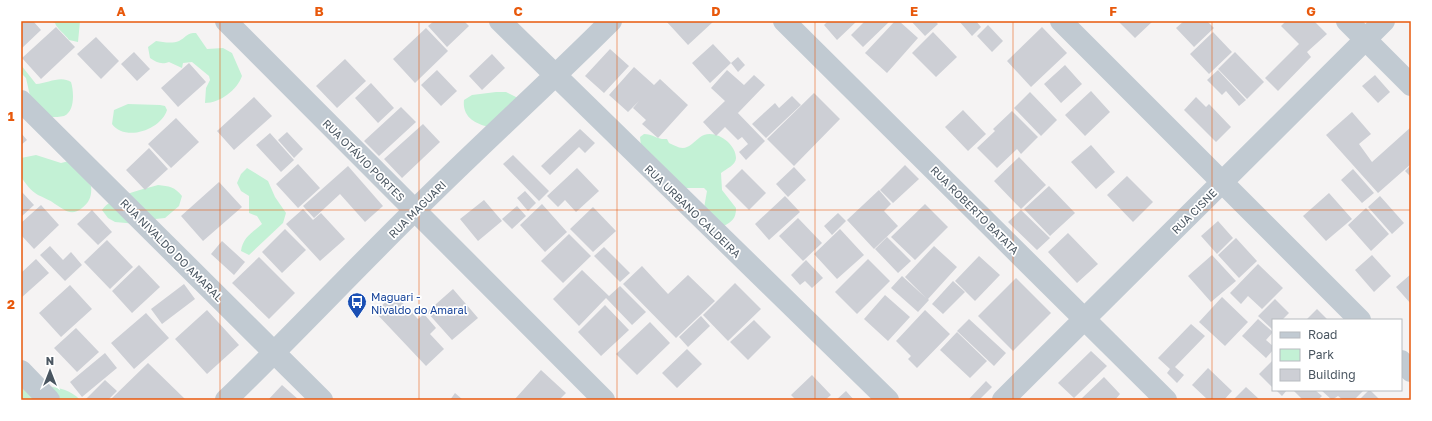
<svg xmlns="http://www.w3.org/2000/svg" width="1432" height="421" viewBox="0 0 1432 421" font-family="'Golos Text',sans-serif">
  <rect width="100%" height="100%" fill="#f5f3f3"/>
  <path fill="#c3f1d5" d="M50 21H80L78 42 69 40C65 34 57 29 55 23Z
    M193 33H196L207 49 223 48 232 53 242 76C237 90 220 103 205 103L206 88 210 80 209 76 192 62 183 63 182 68 169 62C161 65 156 62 150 58L148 47 156 41C163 42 172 44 179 41 185 38 186 34 193 33Z
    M21 65 36 84C48 83 61 75 71 82 74 92 75 111 64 116 60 117 55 117 51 117L30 96 26 78 21 73Z
    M496 92H506L520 99 489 127C475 124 462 117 464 100L472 95Z
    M128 104 160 105 165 106 167 110C161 130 125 142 112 124L114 110Z
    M644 134C653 134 657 140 667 139L669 143C674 145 681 150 687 147 693 145 698 137 704 135 717 130 736 144 736 158 736 165 726 169 721 173L722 190 736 208C736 219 732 221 724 226L704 208 707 191 704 188H685L641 146 640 137Z
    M36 155 61 163 69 161 91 186C92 195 90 202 82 208 71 217 65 210 55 204 50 200 44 198 38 195 31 191 26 184 21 177V158Z
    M247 168 268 181 275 197 286 213 283 223 249 255 241 251C243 237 252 233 262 224L257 216 249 213V196L241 191 237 183 241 174Z
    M158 185C169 186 175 187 182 196L179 206 165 218 146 220 137 224 115 222 108 218 102 210C112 196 140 190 158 185Z
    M47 386C60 388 71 390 80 400H21V388Z"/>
  <path fill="#cdcfd5" d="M21 21H33L41 30 21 49Z
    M434 21H464L469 26 447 47 428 26Z
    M666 21H714L688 45Z
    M828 21H857L837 40 824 25Z
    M865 21H890L863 47 851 35Z
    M895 21H899L918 38 887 73 865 53Z
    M911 21H935L938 24 925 36Z
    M959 21H976L981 27 972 36Z
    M1118 21H1153L1135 38Z
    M1184 21H1207L1214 28 1194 47 1176 28Z
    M1286 21H1314L1327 34 1307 52 1311 57 1278 91 1265 78 1299 44 1281 26Z
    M988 25 1003 41 992 52 977 36Z
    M56 27 75 47 41 79 22 58Z
    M1042 27 1067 53 1031 87 1007 61Z
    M426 28 448 51 415 83 393 59Z
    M933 32 957 57 936 77 912 53Z
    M1213 32 1232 52 1209 74 1190 54Z
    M96 37 119 61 101 79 77 54Z
    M713 44 731 63 710 83 692 63Z
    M610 49 629 66 604 93 585 76Z
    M134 52 150 69 137 81 121 64Z
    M1235 52 1264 82 1247 99 1218 69Z
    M492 54 505 68 482 90 469 76Z
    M738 57 745 65 738 72 731 63Z
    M345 59 366 81 337 108 316 86Z
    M189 63 206 82 178 107 161 88Z
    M1065 65 1082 84 1061 103 1044 84Z
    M634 67 654 85 660 79 688 105 658 138 642 124 646 120 633 108 639 101 628 112 609 95Z
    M437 70 457 91 441 106 421 85Z
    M727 70 744 85 754 75 765 85 738 113 735 110 765 141 746 160 739 152 748 144 742 137 738 140 725 127 716 136 703 122 725 101 711 88Z
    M1218 70 1246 100 1239 106 1226 91 1222 95 1207 80Z
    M1375 75 1390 92 1378 103 1362 86Z
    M371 83 394 108 378 123 355 98Z
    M1091 91 1110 112 1085 136 1065 115Z
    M1030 92 1057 120 1041 136 1014 108Z
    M814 93 840 119 794 166 767 139Z
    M792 96 801 105 766 138 752 124 775 103 779 108Z
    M254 97 272 116 234 150 217 131Z
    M1196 97 1206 107 1209 104 1231 127 1216 142 1184 110Z
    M401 107 416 122 379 156 364 141Z
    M963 110 986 134 968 151 945 127Z
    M1012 111 1038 137 1021 154 1017 149 997 168 977 148 995 131 993 129Z
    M1352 112 1371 134 1359 144 1372 162 1411 127V164L1378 193 1326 135Z
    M176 118 199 142 171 168 148 144Z
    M423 124 440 142 402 178 384 159Z
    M580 129 595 143 585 153 579 147 550 175 541 166Z
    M287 132 303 149 294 158 278 140Z
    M21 133 27 140 21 145Z
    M270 133 294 160 281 172 256 145Z
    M1091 145 1115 172 1096 189 1071 162Z
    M149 148 168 169 145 190 126 170Z
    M513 155 549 191 539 201 503 164Z
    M1019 157 1046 185 1021 209 994 181Z
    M298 164 320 188 298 208 276 184Z
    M905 165 919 179 893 203 880 190Z
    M1411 165V177L1405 171Z
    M348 166 383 206 365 222 340 194 314 218 303 206Z
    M794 167 806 180 788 197 776 184Z
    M577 168 599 191 576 212 565 200 558 207 547 196Z
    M742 169 766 193 749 210 725 186Z
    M1353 169 1374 193 1362 203 1341 180Z
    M1127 176 1153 202 1133 222 1107 195Z
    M219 182 242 207 203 241 181 216Z
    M1049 186 1075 213 1050 236 1024 209Z
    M879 190 891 204 884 211 898 226 874 249 847 220Z
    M21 191 34 205 21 217Z
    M525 191 536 203 528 211 517 198Z
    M1329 193 1352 219 1326 241 1303 216Z
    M785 196 800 212 769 240 755 224Z
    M1380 196 1404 223 1392 234 1368 207Z
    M484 200 502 221 478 241 460 219Z
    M542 204 567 232 545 252 520 225Z
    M925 204 948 227 915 260 891 237Z
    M41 205 59 225 34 249 21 235V223Z
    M517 206 526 216 512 229 502 219Z
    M593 207 616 231 593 252 570 229Z
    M1366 208 1389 234 1371 251 1348 225Z
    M303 209 313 220 321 213 345 239 320 261 286 224Z
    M92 210 112 232 98 245 77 224Z
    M1021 210 1050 238 1037 250 1008 222Z
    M838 213 846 221 832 235 824 226Z
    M798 218 822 243 803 261 779 236Z
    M1218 221 1233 238 1217 254 1201 236Z
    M285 229 306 250 282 273 262 252Z
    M840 229 864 255 837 279 814 254Z
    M1068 233 1098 264 1077 283 1048 252Z
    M569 234 591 256 563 283 541 261Z
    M887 237 911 261 898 273 875 249Z
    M1236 238 1257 261 1239 278 1218 255Z
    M107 240 133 267 110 289 84 262Z
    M222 241 245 262 234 275 211 254Z
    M50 246 63 260 71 252 82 265 65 281 40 255Z
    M934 246 957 267 928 299 929 300 918 312 891 288 902 276 926 298 905 277Z
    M604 247 630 273 620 282 594 256Z
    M1212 255 1236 281 1211 302 1188 276Z
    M1372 255 1391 276 1374 292 1355 270Z
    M979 256 1000 275 975 301 955 281Z
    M259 257 295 293 269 319 232 283Z
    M36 259 49 273 21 298V273Z
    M868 259 890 281 857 314 835 292Z
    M806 260 823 278 812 288 805 281 800 285 791 275Z
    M1258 264 1283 288 1262 309 1248 296 1241 304 1230 293Z
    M139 265 160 287 132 313 112 291Z
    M642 266 668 294 688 275 715 301 676 338 623 284Z
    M582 270 609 296 620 286 646 312 632 325 606 298 579 326 553 299Z
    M1411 274V304L1396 287Z
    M1016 278 1051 313 1013 351 978 316Z
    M953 281 965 292 943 314 932 304Z
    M735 283 761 309 728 341 703 315Z
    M184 284 195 299 162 324 151 309Z
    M70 285 92 309 61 337 39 313Z
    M453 289 478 318 452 340 427 312Z
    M394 294 418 319 424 314 436 328 430 334 444 349 426 366 375 312Z
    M885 295 910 317 888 341 864 319Z
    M1222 297 1248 322 1225 346 1199 322Z
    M1275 299 1289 313 1282 320H1273V330L1258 316Z
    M605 305 629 330 601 356 578 332Z
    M1317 309 1328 320H1306Z
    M207 310 239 345 207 374 175 339Z
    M925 310 950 334 917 368 908 359 911 356 896 341Z
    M146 313 169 338 134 369 111 343Z
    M701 316 710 326 688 347 679 337Z
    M969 319 1006 353 994 366 957 331Z
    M1258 319 1273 332 1266 340 1273 346V350L1266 358 1242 336Z
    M754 320 771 337 748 360 730 342Z
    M650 322 670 343 637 375 616 354Z
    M1191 324 1205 336 1175 367 1184 375 1177 383 1167 373 1170 369 1158 358Z
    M76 328 99 352 77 372 54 348Z
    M957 332 987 361 970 378 940 350Z
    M687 349 702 364 677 388 662 373Z
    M1091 351 1107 366 1074 398 1058 383Z
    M105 353 117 368 82 397 70 382Z
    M1273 360V388L1259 374Z
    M148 363 186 400H110Z
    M1208 368 1232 391 1224 400H1208L1192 385Z
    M541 370 566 393 559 400H517L515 399Z
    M812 375 831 395 825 400H796L791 395Z
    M1104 377 1120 394 1115 400H1080Z
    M105 380 117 391 108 400H85Z
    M986 381 992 387 979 400H968Z
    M282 385 299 400H268Z
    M1246 387 1260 400H1233Z
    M1276 390H1287L1282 396Z
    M1293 390H1315L1322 396 1318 400H1303Z
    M1321 390H1364L1354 400H1343L1338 396 1332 400Z
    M1369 390H1370L1380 400H1359Z
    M846 391 854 400H836Z
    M455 393 463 400H450Z"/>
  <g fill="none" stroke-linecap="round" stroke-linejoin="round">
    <path stroke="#c1cad2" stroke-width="22" d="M226 21 604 400
      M500 21 888 400
      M784 21 1166 400
      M1061 21 1360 320
      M1347 21 1411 85
      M21 101 322 400
      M1401 361 1411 371
      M21 371 49 400
      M226 400C290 338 351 273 414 211 479 146 546 86 611 21
      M1003 400 1384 21"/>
  </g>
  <path fill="none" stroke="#e8590c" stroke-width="1" stroke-opacity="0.55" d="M220 21V400M419 21V400M617 21V400M815 21V400M1013 21V400M1212 21V400M21 210H1411"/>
  <defs>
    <g id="bus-pin" transform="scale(1)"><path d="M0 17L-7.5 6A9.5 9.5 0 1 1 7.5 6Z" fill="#1a4fb4" stroke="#fff"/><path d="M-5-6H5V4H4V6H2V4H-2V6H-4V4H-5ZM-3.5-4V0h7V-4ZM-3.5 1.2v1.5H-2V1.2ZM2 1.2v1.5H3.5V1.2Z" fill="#fff"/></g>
  </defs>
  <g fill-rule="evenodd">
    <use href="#bus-pin" x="357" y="302"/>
  </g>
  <g text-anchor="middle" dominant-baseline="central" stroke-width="3.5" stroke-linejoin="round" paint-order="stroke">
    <g font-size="11" fill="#4a5661" stroke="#fff">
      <text transform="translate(364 160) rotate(45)">RUA OTÁVIO PORTES</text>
      <text transform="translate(417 209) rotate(-45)">RUA MAGUARI</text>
      <text transform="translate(975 210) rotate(45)">RUA ROBERTO BATATA</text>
      <text transform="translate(693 211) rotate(44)">RUA URBANO CALDEIRA</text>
      <text transform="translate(1194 211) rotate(-45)">RUA CISNE</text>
      <text transform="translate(172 250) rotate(45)">RUA NIVALDO DO AMARAL</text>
    </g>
    <g font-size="11" fill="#164399" stroke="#fff" text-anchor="start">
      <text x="371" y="296">Maguari -<tspan x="371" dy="13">Nivaldo do Amaral</tspan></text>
    </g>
  </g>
  <rect width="1432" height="421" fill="none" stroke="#ffffff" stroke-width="44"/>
  <rect x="1272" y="319" width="130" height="72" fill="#ffffff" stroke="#b7bbc0"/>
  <rect x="1280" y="332" width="20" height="6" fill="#c1cad2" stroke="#b7bbc0"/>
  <text x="1308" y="339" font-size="12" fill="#4a5661">Road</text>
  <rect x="1280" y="349" width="20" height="12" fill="#c3f1d5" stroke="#b7bbc0"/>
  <text x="1308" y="359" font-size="12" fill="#4a5661">Park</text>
  <rect x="1280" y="369" width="20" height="12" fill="#cdcfd5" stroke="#b7bbc0"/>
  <text x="1308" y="379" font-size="12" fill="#4a5661">Building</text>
  <g transform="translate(50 371)" stroke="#ffffff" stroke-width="3" paint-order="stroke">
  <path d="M0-3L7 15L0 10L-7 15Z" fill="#4a5661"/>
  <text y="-6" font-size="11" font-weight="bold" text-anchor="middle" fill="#4a5661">N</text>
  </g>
  <rect x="22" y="22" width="1388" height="377" fill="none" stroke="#e8590c" stroke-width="1.5"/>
  <g font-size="13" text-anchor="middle" font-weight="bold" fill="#e8590c">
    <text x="121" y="16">A</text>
    <text x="319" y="16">B</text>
    <text x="518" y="16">C</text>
    <text x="716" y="16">D</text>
    <text x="914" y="16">E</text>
    <text x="1113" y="16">F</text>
    <text x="1311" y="16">G</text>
    <text x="11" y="121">1</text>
    <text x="11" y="309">2</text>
  </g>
</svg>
